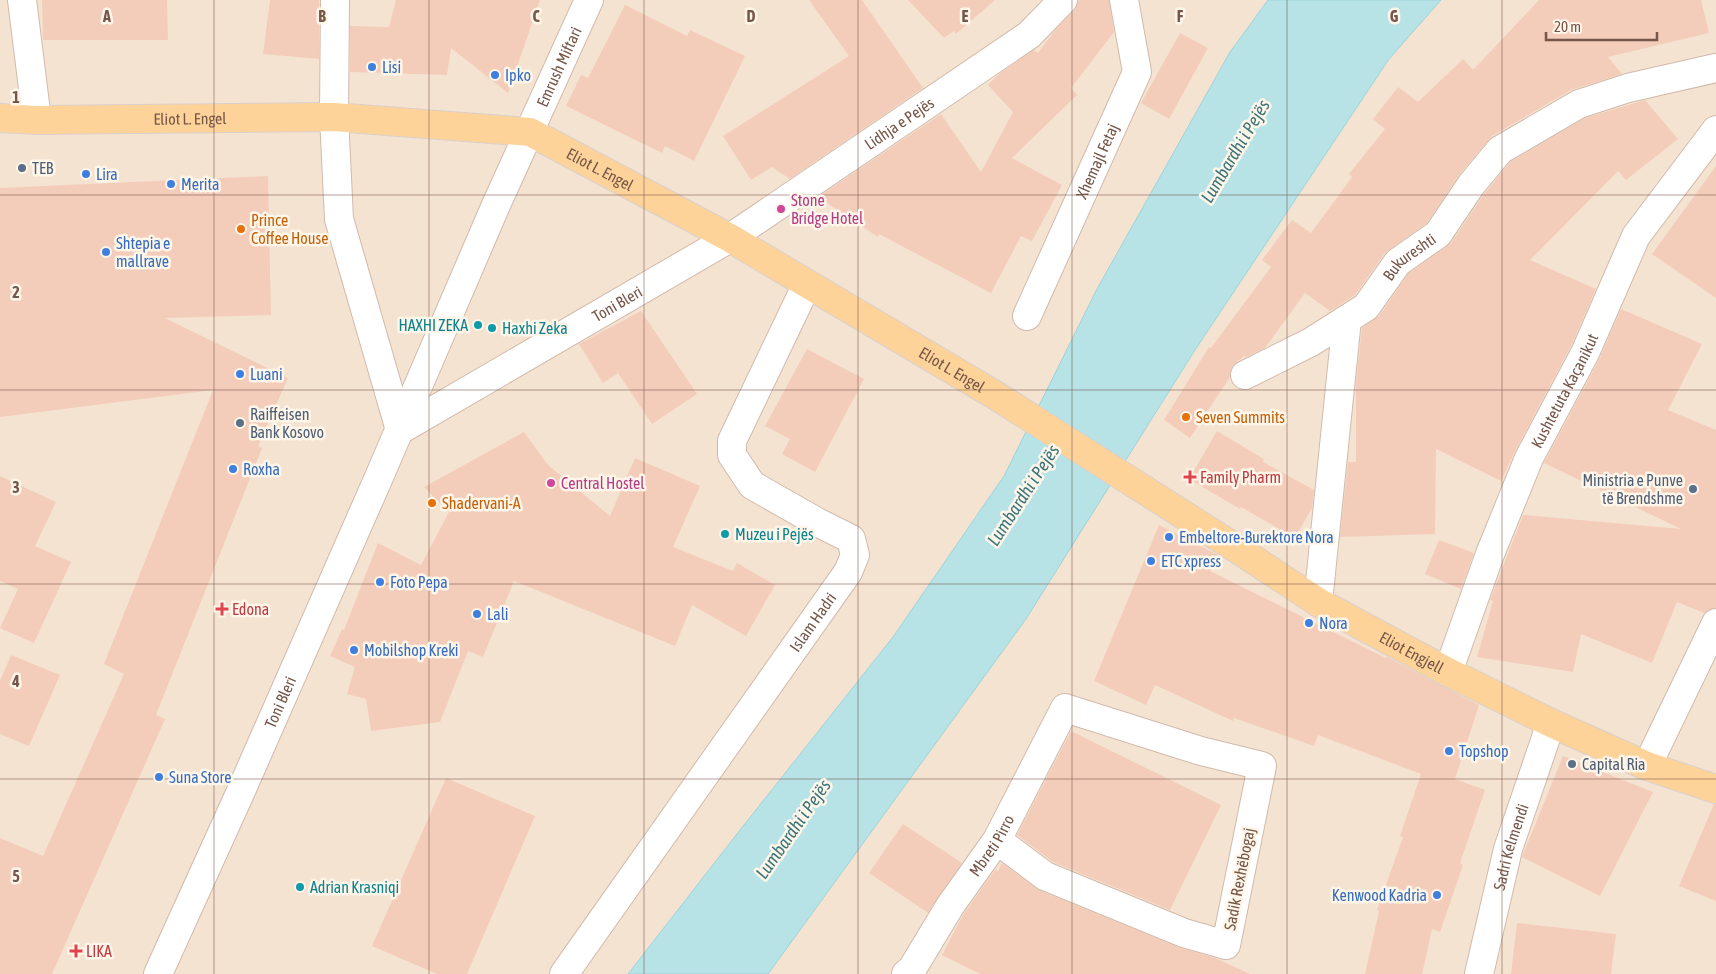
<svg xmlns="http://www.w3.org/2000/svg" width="1716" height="974" viewBox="0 0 1716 974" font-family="'Asap Condensed',sans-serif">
  <rect width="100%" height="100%" fill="#fdf1e3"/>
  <path fill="#f5e3d1" d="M0 0H1716V974H0Z"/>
  <path fill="#b7e3e7" stroke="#9dd3d9" d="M1268 0H1441L1389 59 1195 350 1026 619 768 974H628L740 830 893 637 1004 476 1097 289 1230 52Z"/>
  <path fill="#f3cdba" d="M42 0H167L168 40H43Z
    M270 0H319V59L263 54Z
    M396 0H540L508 93 451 48 447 75 350 72V26L389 27Z
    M809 0H862L923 88 790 179 772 167 751 180 723 136 849 56Z
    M908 0H995L956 34 954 31 944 38Z
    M1079 0H1109L1114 32 1071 88 1077 95 1012 158 1062 185 1032 241 1021 236 991 293 879 234 878 237 818 197 941 114 981 172 1013 112 988 85 1000 73 1034 50 1038 53 1056 29 1074 11Z
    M1539 0H1701L1709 33 1608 57 1622 74 1571 90 1492 136 1459 175 1427 223 1385 253 1355 295 1330 311 1305 293 1265 348 1246 357 1244 356 1232 366 1230 377 1190 438 1164 420 1209 347 1211 348 1271 267 1262 260 1292 220 1311 233 1352 177 1349 174 1385 129 1373 119 1398 87 1418 102 1463 59 1473 70Z
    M625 5 687 36 690 30 745 56 694 161 665 146 662 153 566 106 581 75 588 78Z
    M1180 33 1208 48 1169 119 1141 103Z
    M1645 100 1678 139 1626 180 1618 171 1530 260 1596 289 1571 346 1515 451 1501 481 1436 449 1435 534 1340 537 1348 462H1356V382L1362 328 1379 316 1409 273 1451 243 1484 194 1510 162 1585 118Z
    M1716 166V298L1652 254Z
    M268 176 271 315 165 318 288 378 258 446 262 448 156 715 165 719 52 974H0V838L43 856 124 674 104 664 213 390 0 417V188Z
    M1621 309 1702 344 1668 410 1716 430V608L1708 610 1704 613 1677 602 1652 663 1581 634 1573 672 1477 657 1493 601 1490 600 1523 515 1681 529 1544 463 1599 360Z
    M641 311 697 394 652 424 618 373 603 383 579 344Z
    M807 349 864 379 815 472 782 454 790 439 765 426Z
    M1217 431 1264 459 1263 462 1314 490 1312 508 1295 538 1241 507 1240 509 1189 479Z
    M524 432 548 465 610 516 635 458 700 486 673 547 733 571 737 563 775 585 746 636 692 605 675 646 514 581 483 657 468 651 440 722 371 731 366 699 347 694 355 667 330 656 342 629 344 630 378 543 421 565 449 512 424 487Z
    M0 476 56 502 35 546 71 562 34 643 0 628 18 589 0 581Z
    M1159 525 1218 555 1210 571 1386 658 1387 657 1479 705 1455 779 1485 790 1460 863 1463 865 1440 932 1432 929 1422 974H1365L1379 911 1377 910 1403 837 1400 836 1421 774 1318 735 1314 746 1234 718 1233 721 1155 685 1146 705 1094 681Z
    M1439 540 1474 553 1461 589 1425 574Z
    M11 655 60 675 29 746 0 734V681Z
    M1071 731 1221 805 1170 910 1053 862 1017 835Z
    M1563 756 1653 792 1600 896 1522 857Z
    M446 778 535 816 467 974H437L372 946Z
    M1714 804H1716V901L1679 886Z
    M903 824 962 863 928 913 869 873Z
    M1002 863 1039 890 1178 947 1215 958 1250 974H980L942 955 963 915 995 870 998 871Z
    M1517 923 1616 934 1611 974H1511Z"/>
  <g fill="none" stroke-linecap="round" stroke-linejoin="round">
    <g stroke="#d1baac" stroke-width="30">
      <g id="minor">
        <path d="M22 0 37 120"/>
        <path id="s1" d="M335 0 334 117 339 219 400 430 730 238 1029 35 1063 0"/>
        <path id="s2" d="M1027 316 1137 72 1124 0"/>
        <path id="s3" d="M1245 375 1311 342 1366 307 1398 262 1438 234 1471 185 1500 150 1579 104 1628 88 1716 68"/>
        <path d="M1318 602 1347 319"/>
        <path id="s4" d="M1448 672 1490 554 1529 458 1585 353 1636 236 1716 130"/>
        <path d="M1647 766 1716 623"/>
        <path id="s5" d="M158 974 241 791 379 477 496 205 589 0"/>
        <path id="s6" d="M564 974 848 572 855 555 851 539 817 522 752 485 732 455V441L807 284"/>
        <path id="s7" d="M906 974 912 969 950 906 997 840 1065 708 1201 751 1262 766 1226 945 1184 933 1045 876 997 840"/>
        <path id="s8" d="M1479 974 1508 849 1551 723"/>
      </g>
    </g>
    <g stroke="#d9d0cc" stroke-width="30">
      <g id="major">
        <path id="s9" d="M0 118 37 120 334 117 530 132 730 238 995 395 1242 552 1318 602 1448 672 1551 723 1647 766 1716 789"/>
      </g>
    </g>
    <use href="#minor" stroke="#fff" stroke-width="28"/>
    <use href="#major" stroke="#fed399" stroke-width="28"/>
  </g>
  <path fill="none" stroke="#765648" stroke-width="1" stroke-opacity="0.55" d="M214 0V974M429 0V974M644 0V974M858 0V974M1072 0V974M1287 0V974M1502 0V974M0 195H1716M0 390H1716M0 584H1716M0 779H1716"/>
  <g fill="#3f7fe0" stroke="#fff6ea" stroke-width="2">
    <circle cx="372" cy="67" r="5"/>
    <circle cx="495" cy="75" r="5"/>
    <circle cx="86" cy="174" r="5"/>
    <circle cx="171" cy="184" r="5"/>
    <circle cx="106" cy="252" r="5"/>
    <circle cx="240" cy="374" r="5"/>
    <circle cx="233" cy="469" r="5"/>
    <circle cx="1169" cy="537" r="5"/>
    <circle cx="1151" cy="561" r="5"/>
    <circle cx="380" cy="582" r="5"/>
    <circle cx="477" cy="614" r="5"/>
    <circle cx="1309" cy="623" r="5"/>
    <circle cx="354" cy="650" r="5"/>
    <circle cx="1449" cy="751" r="5"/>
    <circle cx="159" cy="777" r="5"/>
    <circle cx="1437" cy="895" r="5"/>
  </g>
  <g fill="#5c6f8a" stroke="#fff6ea" stroke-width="2">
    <circle cx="22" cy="168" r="5"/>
    <circle cx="240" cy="423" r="5"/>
    <circle cx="1693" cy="489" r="5"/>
    <circle cx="1572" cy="764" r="5"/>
  </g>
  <g fill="#d1479c" stroke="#fff6ea" stroke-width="2">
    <circle cx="781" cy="209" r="5"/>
    <circle cx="551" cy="483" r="5"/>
  </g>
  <g fill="#e8710a" stroke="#fff6ea" stroke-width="2">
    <circle cx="241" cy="229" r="5"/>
    <circle cx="1186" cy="417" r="5"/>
    <circle cx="432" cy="503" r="5"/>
  </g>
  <g fill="#0f9aa8" stroke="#fff6ea" stroke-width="2">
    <circle cx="478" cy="325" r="5"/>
    <circle cx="492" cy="328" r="5"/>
    <circle cx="725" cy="534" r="5"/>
    <circle cx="300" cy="887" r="5"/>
  </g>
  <g fill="#e0444e" stroke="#fff6ea" stroke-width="2">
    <path d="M1187.5 469.5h5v5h5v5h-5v5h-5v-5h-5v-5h5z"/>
    <path d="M219.5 601.5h5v5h5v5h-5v5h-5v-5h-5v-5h5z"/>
    <path d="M73.5 943.5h5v5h5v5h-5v5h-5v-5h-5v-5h5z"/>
  </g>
  <g text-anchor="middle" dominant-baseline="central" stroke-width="5" stroke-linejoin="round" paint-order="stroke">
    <g font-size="16" fill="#765648" stroke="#fff6ea">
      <text stroke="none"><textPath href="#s5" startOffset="992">Emrush Miftari</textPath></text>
      <text stroke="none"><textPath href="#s9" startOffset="190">Eliot L. Engel</textPath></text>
      <text stroke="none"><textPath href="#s1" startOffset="1025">Lidhja e Pejës</textPath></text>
      <text stroke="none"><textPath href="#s2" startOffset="170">Xhemajl Fetaj</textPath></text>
      <text stroke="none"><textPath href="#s9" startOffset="610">Eliot L. Engel</textPath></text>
      <text stroke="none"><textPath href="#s3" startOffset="206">Bukureshti</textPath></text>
      <text stroke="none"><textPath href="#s1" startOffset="690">Toni Bleri</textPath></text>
      <text stroke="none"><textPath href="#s9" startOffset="1015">Eliot L. Engel</textPath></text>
      <text stroke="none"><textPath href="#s4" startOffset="305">Kushtetuta Kaçanikut</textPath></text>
      <text stroke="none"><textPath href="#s6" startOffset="431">Islam Hadri</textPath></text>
      <text stroke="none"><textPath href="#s9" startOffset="1555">Eliot Engjell</textPath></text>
      <text stroke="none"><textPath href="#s5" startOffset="298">Toni Bleri</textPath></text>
      <text stroke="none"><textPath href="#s7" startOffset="155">Mbreti Pirro</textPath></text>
      <text stroke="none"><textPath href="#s8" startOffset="131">Sadri Kelmendi</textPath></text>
      <text transform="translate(1239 879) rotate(-79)">Sadik Rexhëbogaj</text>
    </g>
    <g font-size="16" fill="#366cbe" stroke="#fff6ea" text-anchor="start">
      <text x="382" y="67">Lisi</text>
      <text x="505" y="75">Ipko</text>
      <text x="96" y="174">Lira</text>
      <text x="181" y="184">Merita</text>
      <text x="116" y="243">Shtepia e<tspan x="116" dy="18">mallrave</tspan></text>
      <text x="250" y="374">Luani</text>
      <text x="243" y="469">Roxha</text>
      <text x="1179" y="537">Embeltore-Burektore Nora</text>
      <text x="1161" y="561">ETC xpress</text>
      <text x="390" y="582">Foto Pepa</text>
      <text x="487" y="614">Lali</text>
      <text x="1319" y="623">Nora</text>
      <text x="364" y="650">Mobilshop Kreki</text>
      <text x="1459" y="751">Topshop</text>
      <text x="169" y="777">Suna Store</text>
      <text x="1427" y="895" text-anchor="end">Kenwood Kadria</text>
    </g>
    <g font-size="16" fill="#4e5e75" stroke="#fff6ea" text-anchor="start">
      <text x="32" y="168">TEB</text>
      <text x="250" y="414">Raiffeisen<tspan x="250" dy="18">Bank Kosovo</tspan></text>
      <text x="1683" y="480" text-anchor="end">Ministria e Punve<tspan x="1683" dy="18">të Brendshme</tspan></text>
      <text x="1582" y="764">Capital Ria</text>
    </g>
    <g font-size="16" fill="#b23c85" stroke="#fff6ea" text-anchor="start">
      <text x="791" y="200">Stone<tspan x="791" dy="18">Bridge Hotel</tspan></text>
      <text x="561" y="483">Central Hostel</text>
    </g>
    <g font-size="16" fill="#c56008" stroke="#fff6ea" text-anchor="start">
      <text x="251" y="220">Prince<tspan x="251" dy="18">Coffee House</tspan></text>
      <text x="1196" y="417">Seven Summits</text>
      <text x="442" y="503">Shadervani-A</text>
    </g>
    <g font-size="16" fill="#0d838f" stroke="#fff6ea" text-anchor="start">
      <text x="468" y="325" text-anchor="end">HAXHI ZEKA</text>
      <text x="502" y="328">Haxhi Zeka</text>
      <text x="735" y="534">Muzeu i Pejës</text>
      <text x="310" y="887">Adrian Krasniqi</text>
    </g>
    <g font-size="16" fill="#be3a42" stroke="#fff6ea" text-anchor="start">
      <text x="1200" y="477">Family Pharm</text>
      <text x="232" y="609">Edona</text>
      <text x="86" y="951">LIKA</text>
    </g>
    <g font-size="18" font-style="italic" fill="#3b757c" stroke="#fff6ea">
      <text transform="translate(1235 151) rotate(-59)">Lumbardhi i Pejës</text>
      <text transform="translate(1023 495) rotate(-57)">Lumbardhi i Pejës</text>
      <text transform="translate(793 829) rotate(-55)">Lumbardhi i Pejës</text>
    </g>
  </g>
  <g font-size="16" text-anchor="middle" font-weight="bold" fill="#765648" stroke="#fff6ea" stroke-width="5" stroke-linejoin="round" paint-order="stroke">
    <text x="107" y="22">A</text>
    <text x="322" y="22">B</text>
    <text x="536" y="22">C</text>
    <text x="751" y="22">D</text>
    <text x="965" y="22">E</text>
    <text x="1180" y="22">F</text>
    <text x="1394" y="22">G</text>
    <text x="16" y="103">1</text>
    <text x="16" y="298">2</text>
    <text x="16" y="493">3</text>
    <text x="16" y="687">4</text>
    <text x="16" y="882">5</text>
  </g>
  <path d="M1546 32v8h111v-8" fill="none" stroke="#765648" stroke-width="2.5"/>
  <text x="1554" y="32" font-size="15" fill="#765648" stroke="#fff6ea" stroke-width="4" paint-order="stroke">20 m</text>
</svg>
